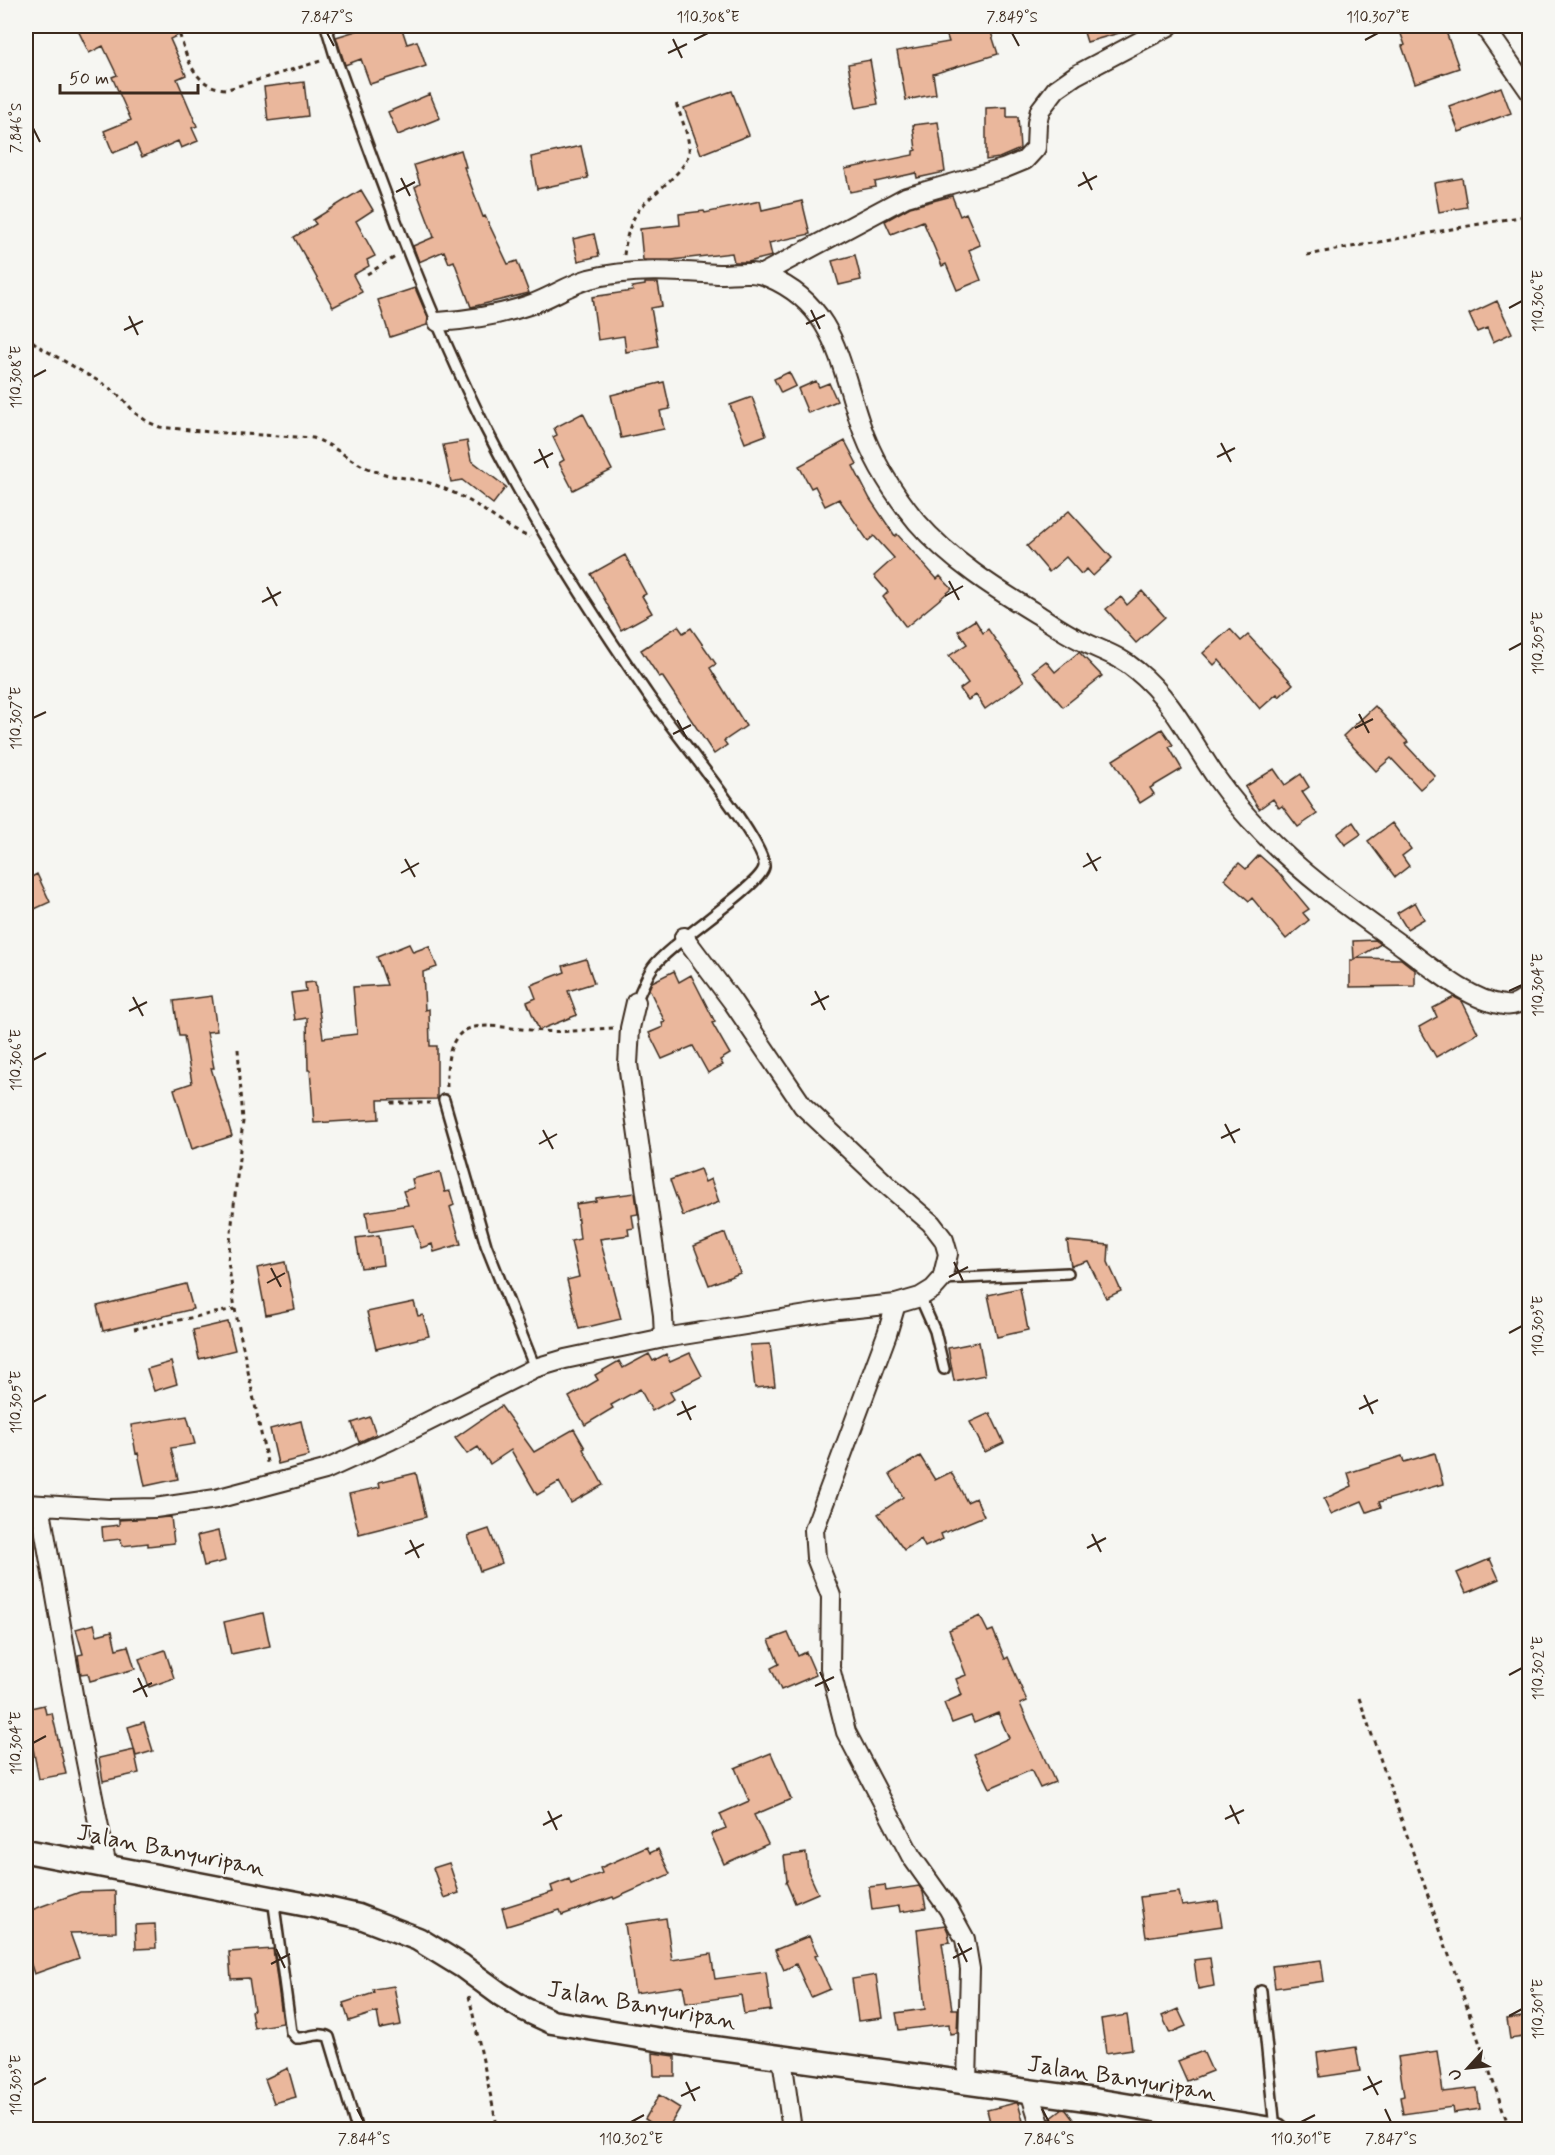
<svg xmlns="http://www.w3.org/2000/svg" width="1555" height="2155" viewBox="0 0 1555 2155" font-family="Mynerve,sans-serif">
  <rect width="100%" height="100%" fill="#f6f6f2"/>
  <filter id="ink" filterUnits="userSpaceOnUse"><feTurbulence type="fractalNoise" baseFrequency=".0167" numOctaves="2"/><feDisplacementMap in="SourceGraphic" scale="12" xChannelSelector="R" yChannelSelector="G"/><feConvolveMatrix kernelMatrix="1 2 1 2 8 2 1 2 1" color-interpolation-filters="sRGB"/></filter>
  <g filter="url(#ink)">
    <path fill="#eab79c" stroke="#3b2a1e" stroke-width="1.5" d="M76 26H197L170 39 186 75 177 79 197 126 192 128 198 141 181 148 178 141 142 157 136 144 113 153 104 131 131 120 112 77 117 75 103 46 89 53Z
      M357 26H401L407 44 417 41 426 66 370 84 361 59 345 65 336 37 359 30Z
      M959 26H989L998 54 933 74 936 94 906 100 897 51 949 42 945 30Z
      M1082 26H1129L1130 30 1087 42Z
      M1398 26H1444L1459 68 1415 83 1402 46 1405 45Z
      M870 60 878 104 856 108 848 64Z
      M304 82 308 116 268 121 264 87Z
      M1501 87 1511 113 1459 132 1449 106Z
      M732 91 749 135 701 154 684 108Z
      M430 94 440 118 398 135 388 112Z
      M1007 107V117H1018L1020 149 999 158 986 160V108Z
      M938 122 945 172 917 178 916 173 875 182 876 187 850 192 845 169 913 155V151L916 150 913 125Z
      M581 146 588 178 537 189 531 157Z
      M461 150 466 167H464L483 217 485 216 508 264 517 261 529 293 471 307 454 261 449 263 444 251 419 262 413 246 434 237 415 187 420 184 414 165Z
      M1462 178 1467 207 1439 212 1434 183Z
      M361 190 373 210 356 221 375 256 367 260 369 266 353 275 362 292 333 307 294 237 316 224 313 220Z
      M952 196 960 216 966 213 980 245 969 250 981 280 957 290 946 264 942 266 923 221 891 234 885 221 910 207Z
      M760 201 762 210 802 201 810 234 769 243 772 256 748 262H734L732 253 672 260H643L640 229 680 225 679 214 704 211 705 213Z
      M594 234 599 256 578 261 573 239Z
      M855 255 861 280 839 285 832 261Z
      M645 283H658L662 306 651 308 658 346 626 352 624 336 598 340 592 297 633 291 632 287 645 285Z
      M415 288 428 318 427 325 390 337 378 300Z
      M1497 301 1512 333 1493 342 1487 328 1477 332 1469 314Z
      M789 372 796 386 781 393 774 379Z
      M816 381 819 387 829 383 837 401 808 413 798 389Z
      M664 382 670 409 660 411 664 429 621 438 611 395Z
      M752 397 766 435 745 443 730 405Z
      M583 413 612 470 573 490 559 463 564 460 553 437 557 435 554 428Z
      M467 441 471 460 506 487 493 504 462 480 451 482 443 445Z
      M845 441 857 464 853 466 870 499 895 536 897 534 937 579 940 576 952 589 906 627 883 597 888 592 874 576 894 558 874 536 868 541 839 499 825 506 815 486 811 488 799 466Z
      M1069 511 1112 558 1093 576 1087 569 1081 574 1066 557 1049 572 1027 546Z
      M625 555 646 594 642 596 652 613 621 630 591 574Z
      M1142 591 1165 617 1136 643 1106 609 1121 597 1127 605Z
      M975 620 983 633 988 629 1024 681 985 709 976 695 968 700 960 689 968 683 949 656 967 644 958 631Z
      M678 626 683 633 691 628 716 664 710 668 746 726 724 741 727 745 714 754 662 676 659 677 641 650Z
      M1230 629 1241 641 1248 635 1293 684 1279 697 1277 694 1260 709 1219 660 1214 665 1203 653Z
      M1079 652 1102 676 1063 707 1033 671 1046 661 1055 672Z
      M1375 706 1408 742 1405 744 1435 776 1420 789 1391 758 1376 771 1343 736Z
      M1162 729 1173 745 1169 747 1182 769 1150 788 1154 794 1140 803 1113 760Z
      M1274 769 1285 785 1301 774 1309 787 1302 792 1317 814 1298 827 1282 806 1279 808 1273 799 1259 809 1245 787Z
      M1353 822 1361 834 1345 845 1337 834Z
      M1392 823 1411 849 1402 856 1409 866 1395 877 1368 841Z
      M1259 855 1279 873 1309 909 1303 913 1309 920 1286 939 1252 898 1249 901 1224 879 1239 863 1246 869Z
      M37 874 50 902 26 913V880Z
      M1415 902 1424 919 1407 929 1397 913Z
      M1375 940 1381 944 1357 958 1401 959 1415 970V986L1350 987V960H1354L1353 941Z
      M409 944 413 952 429 946 437 967 423 972 425 1010 429 1009 430 1046H437V1099L378 1100 379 1119 314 1123 310 1070H308L307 1018 295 1020 291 993 306 991 305 983 315 982 323 1038 357 1034 353 987 387 985 377 957Z
      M586 959 594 983 568 991 577 1015 539 1030 527 1002 536 998 531 985 565 972 563 966Z
      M674 971 679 982 691 975 715 1022 712 1023 730 1054 720 1060 723 1065 708 1073 693 1046 662 1059 649 1033 663 1027 662 1023 665 1022 649 989 652 982Z
      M212 996 217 1031 207 1032 214 1068H211L232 1136 192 1149 174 1089 192 1083 184 1036H179L174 1001Z
      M1454 997 1462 1001 1478 1033 1436 1057 1419 1027 1437 1017 1433 1008Z
      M700 1169 705 1182 711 1179 719 1202 683 1216 670 1180Z
      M440 1172 445 1192 450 1191 454 1205 450 1207 461 1244 434 1252 432 1244 421 1248 414 1225 369 1232 366 1212 408 1205 403 1191 414 1188 412 1179Z
      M635 1193 638 1214 632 1215 634 1228 628 1229 629 1235 600 1239 621 1319 579 1329 567 1280 579 1277 571 1241 580 1239 576 1204 596 1201V1198Z
      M725 1233 740 1273 709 1285 694 1246Z
      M379 1235 383 1265 361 1268 356 1238Z
      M1067 1241 1109 1245 1108 1262 1121 1291 1106 1298 1088 1261 1071 1266Z
      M285 1262 295 1309 266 1315 257 1268Z
      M186 1284 193 1309 103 1331 97 1306Z
      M1020 1288 1028 1330 997 1337 988 1295Z
      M414 1302 418 1316 423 1315 429 1336 376 1349 367 1312Z
      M228 1322 235 1350 199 1359 193 1330Z
      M979 1342 985 1375 954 1381 948 1348Z
      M770 1344 775 1386 755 1388 750 1345Z
      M690 1353 702 1376 670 1392 674 1399 652 1411 640 1389 611 1405 613 1408 585 1425 569 1397 598 1380 595 1375 619 1361 623 1368 649 1354 653 1361 666 1354 670 1362Z
      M171 1362 177 1384 154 1391 147 1369Z
      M501 1406 534 1452 574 1429 585 1448 583 1449 603 1485 571 1503 559 1482 537 1495 511 1450 490 1464 478 1447 467 1454 455 1438Z
      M990 1413 1004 1443 985 1452 970 1422Z
      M187 1416 195 1444 171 1448 178 1479 145 1486 138 1453 136 1454 131 1425Z
      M370 1417 376 1434 359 1442 352 1423Z
      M301 1421 309 1456 278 1464 270 1429Z
      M1435 1453 1443 1484 1379 1502 1381 1507 1367 1512 1362 1501 1331 1514 1324 1499 1352 1486 1348 1473 1402 1456 1404 1462Z
      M920 1456 935 1480 951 1472 967 1502 976 1498 984 1516 941 1534 943 1539 925 1547 921 1539 904 1550 878 1514 903 1497 890 1474Z
      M416 1473 426 1517 359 1534 349 1494 380 1487 379 1482Z
      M171 1517 174 1543 148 1546V1543L122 1546 121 1539 103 1541 102 1527 119 1525V1520Z
      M489 1529 502 1563 480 1571 468 1536Z
      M218 1531 225 1561 204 1566 197 1536Z
      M1490 1559 1499 1579 1466 1593 1457 1573Z
      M263 1613 270 1646 231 1654 224 1622Z
      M980 1616 988 1632 993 1630 1005 1659 1008 1657 1027 1701 1020 1704 1055 1782 1040 1788 1031 1770 990 1788 974 1754 1009 1738 998 1713 974 1723 971 1716 952 1723 944 1703 962 1695 956 1679 966 1675 949 1630Z
      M94 1624 97 1635 112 1631 116 1649 128 1646 135 1669 90 1681 88 1673 81 1674 78 1655 83 1654 76 1629Z
      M788 1633 798 1656 806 1652 816 1675 781 1690 771 1668 779 1664 769 1640Z
      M165 1650 174 1678 149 1687 139 1659Z
      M44 1705 46 1714 52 1713 66 1774 39 1779 32 1743 26 1744V1709Z
      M144 1722 153 1751 136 1756 128 1727Z
      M134 1750 139 1773 103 1781 99 1758Z
      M771 1753 791 1799 754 1815 768 1844 724 1864 711 1834 726 1828 720 1814 749 1801 735 1768Z
      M647 1847 650 1853 658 1849 670 1874 614 1899 613 1897 562 1915 560 1910 507 1926 502 1908 553 1892 551 1886 569 1879 571 1884 602 1873 600 1868Z
      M806 1853 808 1871 818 1893 795 1903 786 1882 787 1881 784 1856Z
      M449 1863 459 1893 444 1898 433 1868Z
      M885 1885 886 1891 919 1886 923 1892 926 1908 900 1912 899 1906 872 1910 869 1887Z
      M115 1891 116 1932 70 1933 79 1958 34 1974 26 1949V1912L80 1892Z
      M1179 1892 1182 1906 1218 1901 1222 1926 1146 1937 1140 1897Z
      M666 1918 672 1960 711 1954 715 1979 766 1972 771 2010 744 2014 741 1995 686 2003 683 1986 635 1993 625 1924Z
      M155 1924 156 1948 136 1949 135 1925Z
      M945 1925 948 1932 950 1942 942 1943 952 2009H958L957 2033 950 2034 949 2024 899 2030 896 2013 925 2009 917 1929Z
      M809 1936 818 1955 815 1956 830 1989 811 1997 796 1964 784 1970 775 1950Z
      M273 1949 283 2023 254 2028 251 2011 254 2010 249 1978 231 1979 229 1952Z
      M1210 1958 1214 1986 1198 1989 1194 1960Z
      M1321 1960 1324 1981 1275 1988 1272 1966Z
      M876 1975 882 2018 858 2021 852 1979Z
      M394 1986 401 2025 380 2029 377 2012 349 2021 343 2003 374 1993 373 1989Z
      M1178 2009 1186 2026 1170 2033 1162 2016Z
      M1127 2015 1132 2049 1106 2053 1101 2019Z
      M1530 2016V2036L1510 2039 1507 2019Z
      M1356 2047 1360 2071 1320 2077 1317 2053Z
      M1203 2051 1212 2071 1187 2081 1178 2061Z
      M1437 2051 1443 2092 1477 2088 1480 2109 1453 2113 1452 2107 1403 2114 1400 2097 1404 2096 1398 2057Z
      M653 2053 675 2056V2076H654Z
      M288 2068 296 2097 274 2103 265 2079Z
      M659 2095 680 2108 667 2130H662L645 2119Z
      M1015 2103H1018L1023 2121 1012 2123 1015 2130H992L987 2110Z
      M1063 2109 1066 2110 1081 2130H1056L1050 2119Z"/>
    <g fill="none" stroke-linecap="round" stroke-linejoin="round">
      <g stroke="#3b2a1e" stroke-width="14">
        <path id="service" d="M326 26 335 56C381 182 426 309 486 429 533 521 588 608 646 692 664 720 768 844 764 867 761 886 671 942 653 967 646 977 641 991 636 1002
          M444 1100 486 1245 535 1368
          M942 1279 1068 1273
          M920 1297 935 1331 944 1369
          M273 1898 291 2032 296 2038C307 2039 319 2031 329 2037L357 2130
          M1261 1991 1275 2129"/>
      </g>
      <g stroke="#3b2a1e" stroke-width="22">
        <path id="minor" d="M1484 26 1530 92
          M762 274 906 197 1003 169 1025 160 1036 148 1037 123 1040 110 1056 89 1076 75 1169 26
          M438 322C468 320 500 315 529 305 550 298 568 285 589 279 631 268 675 271 718 274 734 274 753 270 768 277 835 305 839 362 860 423 872 459 893 493 917 522 950 560 994 588 1037 614 1051 623 1065 633 1080 640 1101 651 1117 654 1137 671 1173 700 1192 743 1218 780 1230 797 1245 815 1260 830 1302 875 1355 912 1405 948 1432 968 1470 1001 1504 1005 1516 1007 1521 1001 1530 994
          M636 1002 630 1028 628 1064 663 1315 664 1338
          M896 1304 887 1334 814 1530 816 1558 831 1596 830 1668 846 1732 911 1856 948 1908 965 1939 970 1969 967 2082
          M26 1504 109 1509 155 1508 216 1499 325 1470 391 1440 535 1368 565 1359 664 1338 838 1310 896 1304 920 1297 933 1289 942 1279 948 1254 944 1240 931 1223 887 1185 803 1106 732 1001 684 937
          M40 1505 77 1717 107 1867
          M782 2058 792 2130
          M1030 2092 1042 2130"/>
      </g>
      <g stroke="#3b2a1e" stroke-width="27">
        <path id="tertiary" d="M26 1851 318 1907 358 1916 418 1939 462 1966 500 1994 524 2009 552 2022 692 2045 1094 2100 1277 2130"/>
      </g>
      <path stroke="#3b2a1e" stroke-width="3" stroke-dasharray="4.5 4.5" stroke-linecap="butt" d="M177 26C186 54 192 89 228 89L324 60
        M624 255C626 239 629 224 638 211 650 194 686 173 689 152 690 137 681 118 676 103
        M1307 255 1530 215
        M367 274 397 256
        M26 335 38 346 107 386 123 399 135 413 148 422 160 427 210 432 313 438C337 446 353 465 378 472 392 477 408 478 423 481 438 485 453 492 466 499 488 511 506 529 530 537
        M238 1049 243 1121 228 1261 235 1309 268 1467
        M447 1087C444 1006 487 1028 544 1031 566 1033 590 1029 613 1028
        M391 1103H430
        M134 1329 235 1309
        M1359 1698 1510 2130
        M469 1996 498 2130"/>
      <use href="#service" stroke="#f6f6f2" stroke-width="9"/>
      <use href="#minor" stroke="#f6f6f2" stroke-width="18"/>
      <use href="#tertiary" stroke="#f6f6f2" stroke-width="22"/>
    </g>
  </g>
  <path fill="none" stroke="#3b2a1e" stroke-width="2" d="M327 33 334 46M1012 33 1019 46M673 39 682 58M694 40 708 33M1365 40 1378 33M668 53 687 44M33 128 40 142M1083 172 1092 190M401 178 410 196M1078 186 1097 176M396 192 415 182M1509 308 1522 301M811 310 820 329M129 316 138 335M806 324 825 315M124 330 143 321M33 377 46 370M1221 443 1231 462M539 449 548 468M1217 457 1235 448M534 463 553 453M949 581 959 600M267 587 277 606M945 596 963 586M262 602 281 592M1509 650 1522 643M1359 714 1369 733M33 718 46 712M677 720 687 739M1355 728 1373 719M673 734 691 725M1087 853 1097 871M405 859 415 877M1083 867 1101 857M401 873 419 863M815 991 825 1010M1509 991 1522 985M133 997 143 1016M811 1005 829 996M129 1011 147 1002M33 1060 46 1053M1225 1124 1235 1143M543 1130 553 1149M1221 1138 1240 1129M539 1144 557 1134M954 1262 963 1281M271 1268 281 1287M949 1277 968 1267M267 1283 285 1273M1509 1333 1522 1326M1364 1395 1373 1414M682 1401 691 1420M33 1402 46 1395M1359 1409 1378 1400M677 1415 696 1406M1092 1534 1101 1552M410 1540 419 1558M1087 1548 1106 1538M405 1554 424 1544M820 1672 829 1691M1509 1675 1522 1668M138 1678 147 1697M815 1686 834 1677M133 1692 152 1683M33 1743 46 1736M1230 1805 1239 1824M548 1811 557 1830M1225 1819 1244 1810M543 1825 562 1815M958 1943 967 1962M276 1949 285 1968M953 1958 972 1948M271 1964 290 1954M1509 2016 1522 2009M1368 2076 1378 2095M686 2082 695 2101M33 2085 46 2078M1363 2090 1382 2081M681 2096 700 2087M357 2109 364 2122M1042 2109 1049 2122M1385 2109 1391 2122M631 2122 644 2115M1301 2122 1315 2115"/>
  <g text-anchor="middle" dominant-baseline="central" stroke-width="4.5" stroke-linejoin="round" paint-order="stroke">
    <g font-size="24" fill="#3b2a1e" stroke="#f6f6f2">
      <text transform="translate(171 1851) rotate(11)">Jalan Banyuripan</text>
      <text transform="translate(642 2006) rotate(10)">Jalan Banyuripan</text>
      <text transform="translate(1122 2079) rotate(9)">Jalan Banyuripan</text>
    </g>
  </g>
  <rect width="1555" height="2155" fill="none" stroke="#f6f6f2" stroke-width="66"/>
  <g transform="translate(1468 2068) rotate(243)" stroke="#f6f6f2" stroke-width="4.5" paint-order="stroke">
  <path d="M0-4.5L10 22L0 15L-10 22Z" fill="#3b2a1e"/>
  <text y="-9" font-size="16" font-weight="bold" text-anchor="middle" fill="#3b2a1e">U</text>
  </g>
  <path d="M60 84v9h138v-9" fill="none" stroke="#3b2a1e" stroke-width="3"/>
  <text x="69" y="84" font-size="18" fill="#3b2a1e" stroke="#f6f6f2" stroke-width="4.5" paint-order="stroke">50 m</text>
  <rect x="33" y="33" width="1489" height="2089" fill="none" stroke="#3b2a1e" stroke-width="2"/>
  <g font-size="15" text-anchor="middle" fill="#3b2a1e">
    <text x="327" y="22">7.847°S</text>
    <text x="708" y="22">110.308°E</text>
    <text x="1012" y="22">7.849°S</text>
    <text x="1378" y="22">110.307°E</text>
    <text transform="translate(16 128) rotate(-90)" y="5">7.846°S</text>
    <text transform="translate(1538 301) rotate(-90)" y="5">110.306°E</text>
    <text transform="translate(16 377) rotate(-90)" y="5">110.308°E</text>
    <text transform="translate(1538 643) rotate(-90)" y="5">110.305°E</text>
    <text transform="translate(16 718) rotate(-90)" y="5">110.307°E</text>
    <text transform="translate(1538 985) rotate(-90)" y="5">110.304°E</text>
    <text transform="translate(16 1060) rotate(-90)" y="5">110.306°E</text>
    <text transform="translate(1538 1326) rotate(-90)" y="5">110.303°E</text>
    <text transform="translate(16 1402) rotate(-90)" y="5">110.305°E</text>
    <text transform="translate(1538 1668) rotate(-90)" y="5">110.302°E</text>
    <text transform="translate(16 1743) rotate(-90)" y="5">110.304°E</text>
    <text transform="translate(1538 2009) rotate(-90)" y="5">110.301°E</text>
    <text transform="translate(16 2085) rotate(-90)" y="5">110.303°E</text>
    <text x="364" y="2144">7.844°S</text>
    <text x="631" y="2144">110.302°E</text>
    <text x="1049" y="2144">7.846°S</text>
    <text x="1301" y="2144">110.301°E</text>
    <text x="1391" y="2144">7.847°S</text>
  </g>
</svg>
